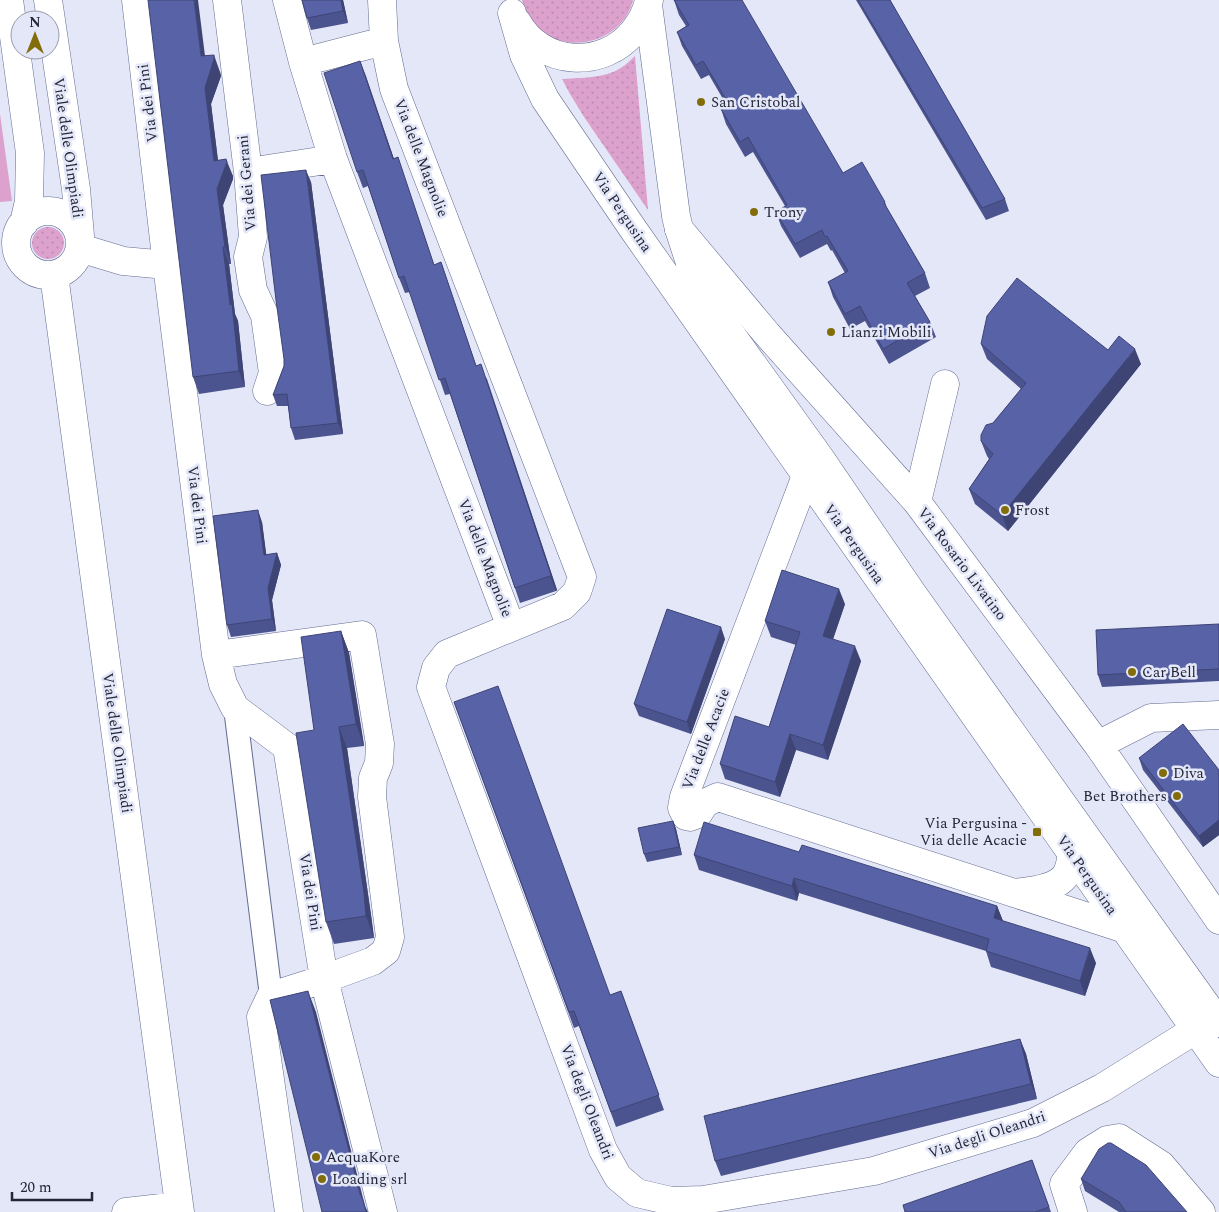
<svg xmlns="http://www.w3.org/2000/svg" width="1219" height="1212" viewBox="0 0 1219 1212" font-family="Spectral,serif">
  <defs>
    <pattern id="grass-dots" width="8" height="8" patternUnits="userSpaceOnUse" patternTransform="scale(1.25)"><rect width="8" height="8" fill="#dda1ce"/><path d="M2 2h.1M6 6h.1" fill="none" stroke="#bd8ab2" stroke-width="1.8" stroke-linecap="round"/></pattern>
  </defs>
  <rect width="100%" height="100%" fill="#e3e7f8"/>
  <path fill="url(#grass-dots)" d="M522 0H633C623 42 567 57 537 27 529 19 525 10 522 0Z
    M635 56 648 210 584 117 570 94 562 79C578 78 599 78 613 72 621 69 629 62 635 56Z
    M32 243a16 16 0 1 1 32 0a16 16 0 1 1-32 0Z"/>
  <path fill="#dda1ce" d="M0 114 12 201 0 202Z"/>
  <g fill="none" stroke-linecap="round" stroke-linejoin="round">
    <g stroke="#636b90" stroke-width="24">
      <path id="pedestrian" d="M235 708 271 996"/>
    </g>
    <g stroke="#636b90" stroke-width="29">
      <path id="minor" d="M9 0 30 153 29 201 24 223
        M48 0 76 189 80 236
        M136 0 167 265 216 655 223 684 235 708 287 747 324 979 383 1212
        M227 0 248 172 253 237 248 257 253 290 265 316 273 373 267 391
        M287 0 303 62 384 41 394 89 582 577 577 592 563 606 447 654 436 668 431 687 603 1150 618 1177 637 1193 671 1201 703 1200 874 1171 1033 1123 1102 1088 1195 1030
        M382 0 384 41
        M303 62 333 159 511 627
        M248 172 333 159
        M16 243a32 32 0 1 1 64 0a32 32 0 1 1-64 0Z
        M679 229 767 334 917 502 1098 745 1219 920
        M80 248 123 261 167 265
        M54 275 180 1212
        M806 476 684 797 682 808 686 816 690 817 698 814 705 803 718 797 1125 929
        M917 502 945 384
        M216 655 362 635 380 744 379 763 373 778 372 797 390 937 386 951 373 961 324 979 271 996 261 1017 289 1212
        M1098 745 1151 718 1219 715
        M1015 893C1031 891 1059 889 1067 873 1070 867 1071 860 1072 853
        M126 1212 179 1206
        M1073 1212 1064 1184 1088 1152 1107 1140 1119 1138 1161 1165 1201 1212"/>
    </g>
    <g stroke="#636b90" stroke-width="29">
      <path id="primary" d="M648 5 676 216 679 229 692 269 710 305 820 458 912 593 1219 1023
        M512 13 524 55 545 99 633 229 1219 1063
        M517 22C541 66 603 70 634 31 641 22 647 11 649 0"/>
    </g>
    <use href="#pedestrian" stroke="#fff" stroke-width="22"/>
    <use href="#minor" stroke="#fff" stroke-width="28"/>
    <use href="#primary" stroke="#fff" stroke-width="28"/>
  </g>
  <path fill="#4c5490" d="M302 0H343L348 23 311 30 307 18Z
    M674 0 843 173 885 202 887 208 925 273 930 288 915 296 930 322 936 337 889 364 865 321 850 329 833 297 828 282 845 273 832 250 831 251 827 244 800 258 781 226 776 212 785 206 753 152 745 157 726 124 721 109 727 106 709 75 701 79 682 46 677 32 686 26 679 15Z
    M856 0H890L1005 199 1009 211 986 220Z
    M205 55 220 72 221 76 211 104 218 160 233 176V179L223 205 231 264H229L235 314 238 321 245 387 199 394 193 377Z
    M360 61 394 159 398 157 403 173 434 265 441 262 476 365 487 379 557 590 556 591 520 603 450 394 445 395 410 292 405 293 399 278 368 186 363 188 357 172Z
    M311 182 343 434 295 440 291 428 288 406H277L273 395 284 366Z
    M981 344 1108 350 1141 364 1008 531 975 504 969 489 989 459 987 456 981 441 993 423 1021 389 987 359Z
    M262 522 266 555 277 553 281 565 272 600 276 631 231 637 227 625Z
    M845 604 833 639 861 661 828 760 796 750 780 797 725 779 720 764 769 727 796 645 771 637 765 621Z
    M1219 624V681L1102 687 1098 675Z
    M341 631 349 653 364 745V746L347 748 371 915 374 938 334 944 326 922Z
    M725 639 691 734 639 716 634 704Z
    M454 702 610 995 621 991 664 1110 616 1127 579 1026 574 1028Z
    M1139 758 1219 770V835L1203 847 1143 770Z
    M673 821 676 829 682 855 647 862 644 854Z
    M799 852 997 906 1003 921 1096 963 1085 996 991 967 986 951 799 893 797 901 699 870 694 855Z
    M1020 1039 1026 1054 1037 1099 721 1176 715 1161Z
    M1032 1160 1051 1212H905Z
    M1081 1179 1187 1212H1119L1085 1191Z"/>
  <path fill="#3e4575" d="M194 0H198L207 72 201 56Z
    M341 0H343L348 23 343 11Z
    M214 55 220 72 221 76 211 104 220 178 214 161 205 88Z
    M360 61 366 76 399 174 393 159Z
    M226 159 233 176V179L223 205 231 264 225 247 217 189Z
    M306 170 311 182 343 434 338 423Z
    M223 247 229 264 235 314 238 321 245 387 239 371Z
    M1135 349 1141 364 1008 531 1002 515Z
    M481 364 557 590 556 591 550 576Z
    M258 510 262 522 268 567 264 555Z
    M277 553 281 565 272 600 276 631 272 619 268 588Z
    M839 589 845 604 829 651 823 636Z
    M721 627 725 639 691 734 687 722Z
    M341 631 349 653 364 746 356 724Z
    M855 646 861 661 828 760 823 745Z
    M339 727 347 748 371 915 374 938 366 916Z
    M790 734 796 750 780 797 775 782Z
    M1219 820V835L1203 847 1199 836Z
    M673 821 676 829 682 855 679 847Z
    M794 878 799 893 797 901 792 886Z
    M997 906 1003 921 994 918Z
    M1090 948 1096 963 1085 996 1080 981Z
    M308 991 316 1012 365 1206 368 1212H366L360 1194Z
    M1020 1039 1026 1054 1037 1099 1031 1084Z"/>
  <path fill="#5862a7" stroke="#3e4575" d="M148 0H194L201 56 214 55V59L205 88 214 161 226 159 227 162 217 189 225 247H223L230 305 232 304 239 371 193 377Z
    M302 0H341L343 11 307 18Z
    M674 0H742L843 173 862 162 885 202 884 203 925 273 907 283 930 322 883 349 860 306 845 314 828 282 848 271 827 236 825 237 822 230 795 244 776 212 787 205 748 137 740 142 721 109 729 104 703 61 696 65 677 32 689 25Z
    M858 0H890L1005 199 982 208Z
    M360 61 393 159 398 157 434 265 441 262 476 366 481 364 551 575 550 576 515 588 445 378 439 380 404 276 399 278 363 170 357 172 324 73Z
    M306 170 338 423 291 428 287 394 273 395 284 366V359L276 300 261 175Z
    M1017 278 1108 350 1119 336 1135 349 1002 515 969 489 993 454 981 441V435L986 425 993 423 1026 383 981 344 987 316Z
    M258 510 264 555 277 553 268 588 272 619 227 625 213 516Z
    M782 570 839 589 823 636 855 646 823 745 790 734 775 782 720 764 735 716 769 727 800 632 765 621Z
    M667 609 721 627 687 722 634 704Z
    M1219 624V669L1098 675 1096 630Z
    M341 631 356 723V724L339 727 364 893 366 916 326 922 296 733 314 730 301 637Z
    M498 686 610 995 621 991 659 1095 611 1112 574 1011 569 1012 454 702Z
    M1183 724 1219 770V820L1199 836 1139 758Z
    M673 821 679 847 644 854 638 828Z
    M704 822 799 852 802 845 997 906 994 918 1090 948 1080 981 986 951 989 939 794 878 792 886 694 855Z
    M308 991 360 1194 363 1200 366 1212H322L270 1000Z
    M1020 1039 1031 1084 715 1161 704 1116Z
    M1108 1143H1111L1146 1165 1187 1212H1126L1119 1202 1081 1179 1099 1149Z
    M1032 1160 1049 1207 1035 1212H905L903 1205Z"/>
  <g fill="#826d0a" stroke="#e3e7f8" stroke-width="2">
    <circle cx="701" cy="102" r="5"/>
    <circle cx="754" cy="212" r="5"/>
    <circle cx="831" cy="332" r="5"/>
    <circle cx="1005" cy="510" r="5"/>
    <circle cx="1132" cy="672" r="5"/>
    <circle cx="1163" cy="773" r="5"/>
    <circle cx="1177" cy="796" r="5"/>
    <rect x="1032" y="827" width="10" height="10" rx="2.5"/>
    <circle cx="316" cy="1157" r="5"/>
    <circle cx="322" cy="1179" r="5"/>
  </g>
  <g text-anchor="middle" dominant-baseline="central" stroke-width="5" stroke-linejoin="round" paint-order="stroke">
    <g font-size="15" fill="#232636" stroke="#e3e7f8" text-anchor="start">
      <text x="711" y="102">San Cristobal</text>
      <text x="764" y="212">Trony</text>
      <text x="841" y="332">Lianzi Mobili</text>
      <text x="1015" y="510">Frost</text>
      <text x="1142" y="672">Car Bell</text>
      <text x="1173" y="773">Diva</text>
      <text x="1167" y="796" text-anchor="end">Bet Brothers</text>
      <text x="1027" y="823" text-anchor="end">Via Pergusina -<tspan x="1027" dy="17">Via delle Acacie</tspan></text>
      <text x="326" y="1157">AcquaKore</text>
      <text x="332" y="1179">Loading srl</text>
    </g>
    <g font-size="15" fill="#232636" stroke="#e3e7f8">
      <text transform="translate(148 103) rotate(-97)">Via dei Pini</text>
      <text transform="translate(68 148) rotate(82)">Viale delle Olimpiadi</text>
      <text transform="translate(421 158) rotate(69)">Via delle Magnolie</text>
      <text transform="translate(247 183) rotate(-95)">Via dei Gerani</text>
      <text transform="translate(622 212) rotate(56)">Via Pergusina</text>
      <text transform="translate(197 505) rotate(83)">Via dei Pini</text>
      <text transform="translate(854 544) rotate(55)">Via Pergusina</text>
      <text transform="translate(485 558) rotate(69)">Via delle Magnolie</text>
      <text transform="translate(962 564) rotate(53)">Via Rosario Livatino</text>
      <text transform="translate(706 739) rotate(-69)">Via delle Acacie</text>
      <text transform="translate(117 743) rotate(82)">Viale delle Olimpiadi</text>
      <text transform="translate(1087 875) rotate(55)">Via Pergusina</text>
      <text transform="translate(310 892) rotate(81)">Via dei Pini</text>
      <text transform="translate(587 1102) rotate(69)">Via degli Oleandri</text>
      <text transform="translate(987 1135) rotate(-18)">Via degli Oleandri</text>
    </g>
  </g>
  <g transform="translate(35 35)"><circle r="24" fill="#e3e7f8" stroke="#969aaa"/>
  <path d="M0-4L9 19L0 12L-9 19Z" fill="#826d0a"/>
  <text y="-8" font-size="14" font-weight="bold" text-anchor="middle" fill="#232636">N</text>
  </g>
  <path d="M12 1192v8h80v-8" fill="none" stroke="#232636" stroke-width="2.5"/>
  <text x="20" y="1192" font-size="15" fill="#232636" stroke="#e3e7f8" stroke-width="4" paint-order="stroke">20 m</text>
</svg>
